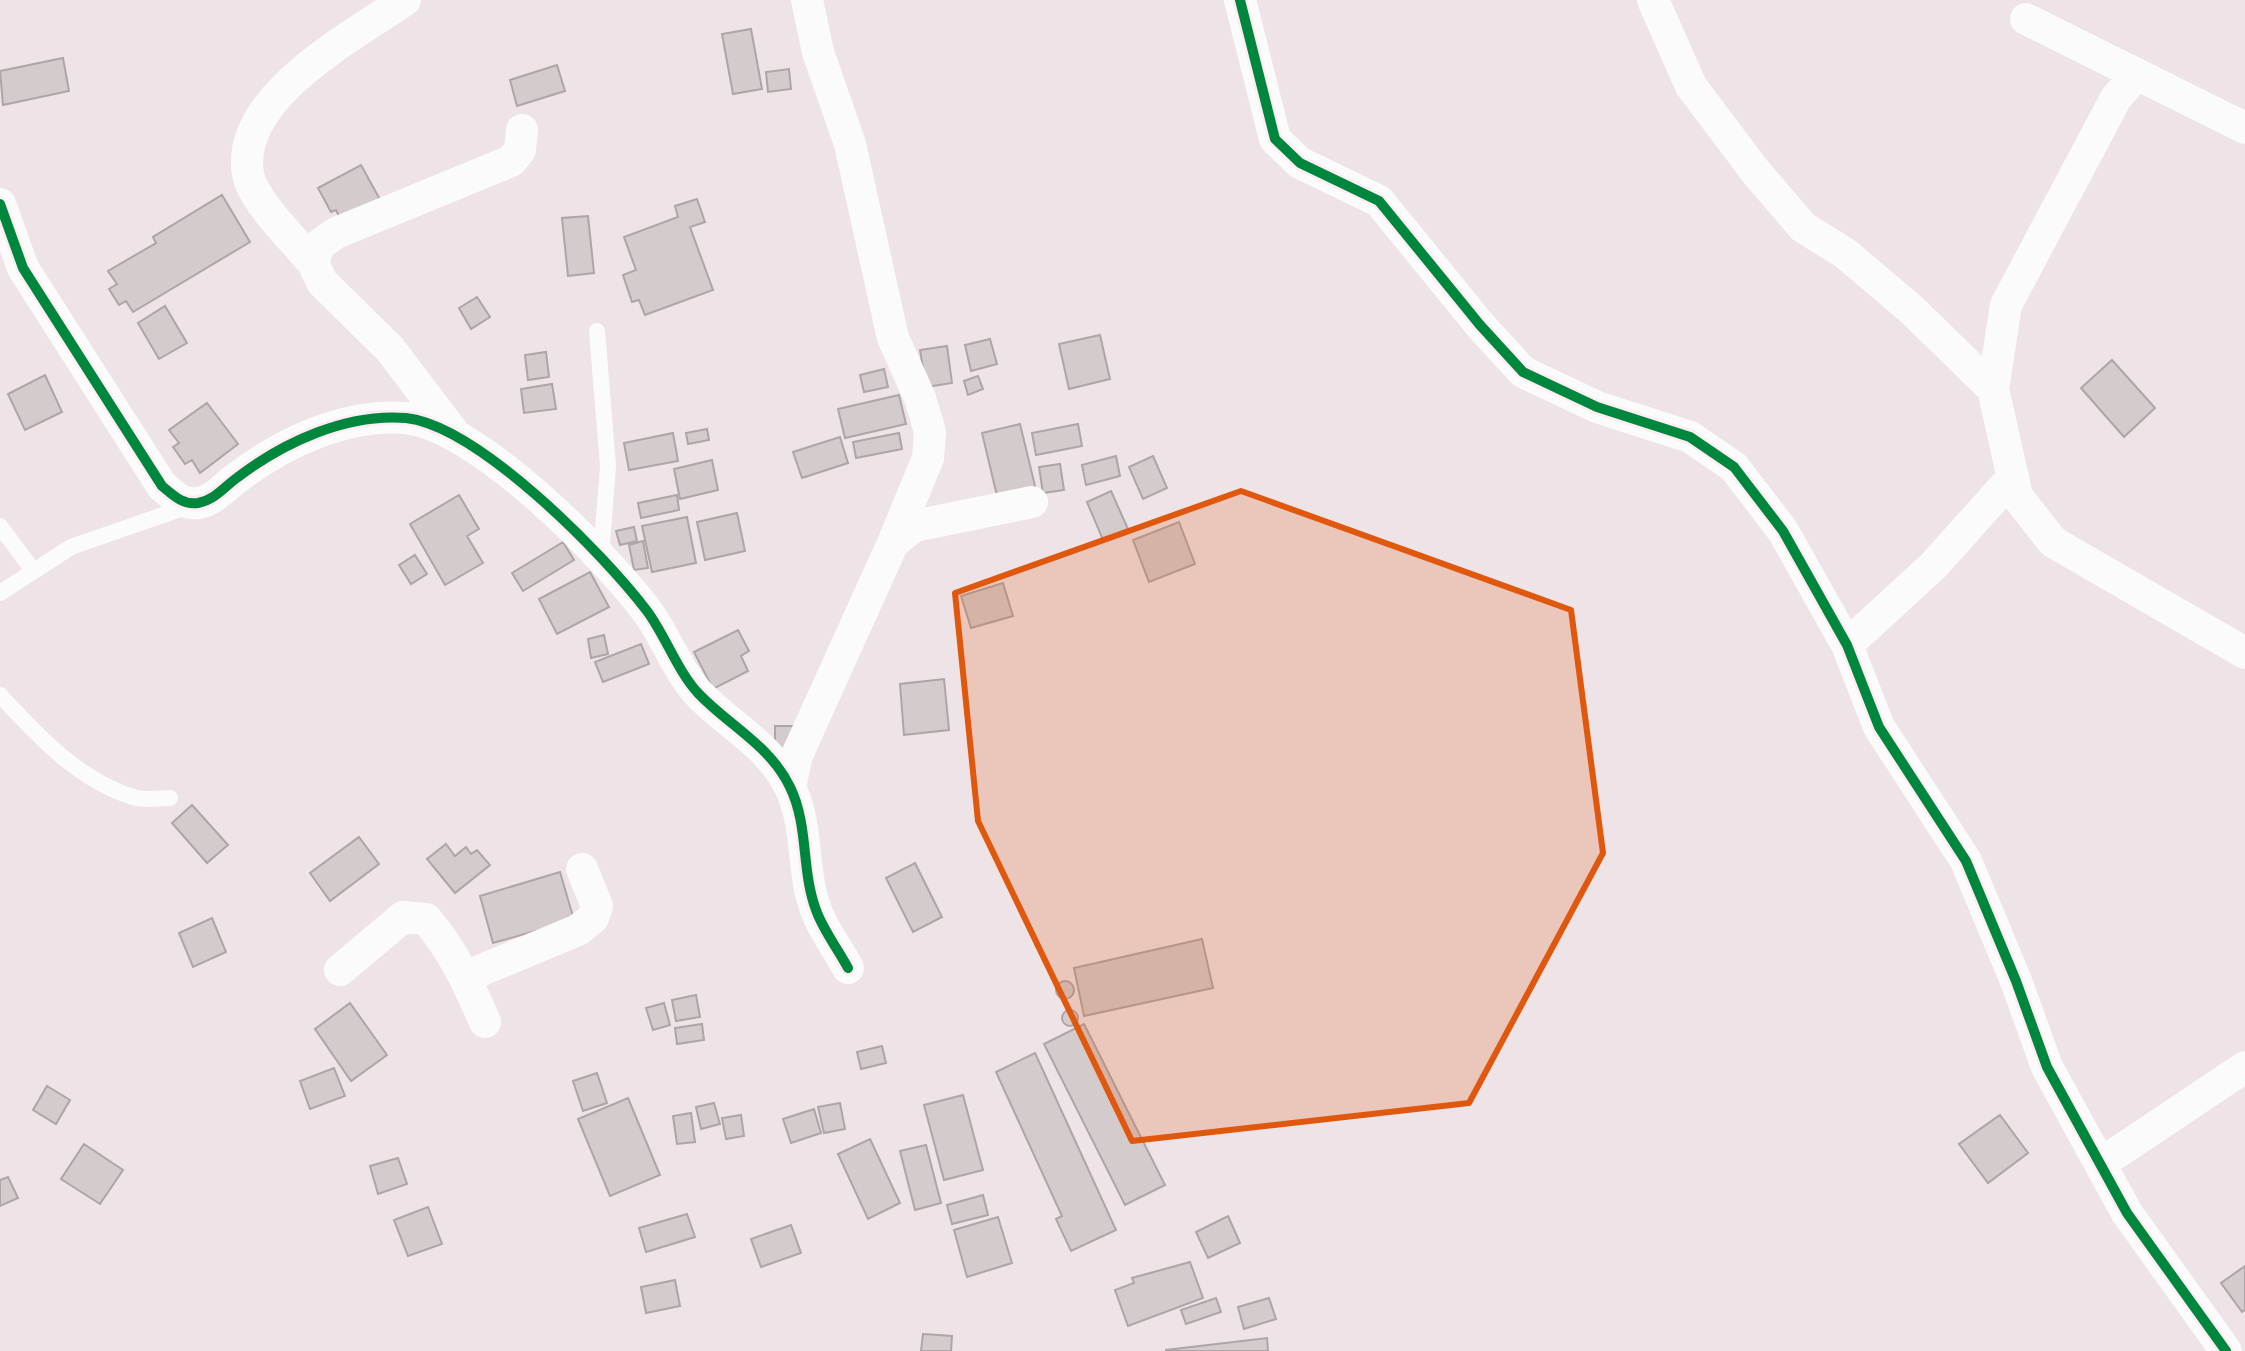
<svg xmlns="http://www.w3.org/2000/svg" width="2245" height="1351" viewBox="0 0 2245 1351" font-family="'Roboto Condensed',sans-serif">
  <rect width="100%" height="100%" fill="#eee3e7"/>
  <path fill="#d4cbcd" stroke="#ada5a7" stroke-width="2" d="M751 29 762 89 733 94 722 34Z
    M63 58 69 91 3 105 0 71Z
    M557 65 565 91 517 106 510 80Z
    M789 69 791 89 768 92 766 72Z
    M361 165 383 205 344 226 336 210 331 212 318 188Z
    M222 195 250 242 133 312 126 301 119 305 109 289 117 284 108 271 156 243 153 237Z
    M697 199 705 222 690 227 713 290 645 315 639 300 632 302 623 275 636 270 624 237 678 217 675 206Z
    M588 216 594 273 568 276 562 218Z
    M477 297 490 317 471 329 459 308Z
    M165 306 187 343 159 359 138 323Z
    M1100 335 1110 379 1069 389 1059 344Z
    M990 339 997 364 971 371 965 345Z
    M947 346 952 383 926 387 920 350Z
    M546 352 549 377 528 380 525 355Z
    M2112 360 2155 408 2124 437 2081 388Z
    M884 369 888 387 864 392 860 375Z
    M45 375 62 412 25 430 8 394Z
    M978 376 983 389 968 395 964 381Z
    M552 384 556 409 524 413 521 389Z
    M899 395 906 424 845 438 838 409Z
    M207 403 238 444 200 473 192 460 185 464 173 447 179 443 169 430Z
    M1020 424 1036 490 998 500 982 433Z
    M1078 424 1082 446 1036 455 1032 433Z
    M707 429 709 440 688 444 686 433Z
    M673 433 678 461 629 470 624 443Z
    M899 433 902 449 856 458 853 442Z
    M840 437 848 463 802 478 793 452Z
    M1116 456 1120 476 1086 485 1082 465Z
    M1153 456 1167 488 1143 499 1129 467Z
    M712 460 718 490 680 499 674 469Z
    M1060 464 1064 490 1043 493 1039 467Z
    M1111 491 1128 529 1103 540 1087 502Z
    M459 495 479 529 467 536 483 563 445 585 410 524Z
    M677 495 679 510 641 518 638 503Z
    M737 513 745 551 705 560 697 522Z
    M687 517 696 563 652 572 642 526Z
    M1179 522 1195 564 1149 582 1133 540Z
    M634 527 637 541 620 545 616 531Z
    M643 541 648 568 634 570 629 545Z
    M563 542 574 560 523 591 512 573Z
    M415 555 427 574 411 584 399 565Z
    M590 572 609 607 557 634 539 599Z
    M1003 583 1013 616 971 628 961 596Z
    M738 630 749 651 741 656 748 671 713 689 694 652Z
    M604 635 608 654 591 658 588 639Z
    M641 644 649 664 603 682 595 662Z
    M944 679 949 730 904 735 900 684Z
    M775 726H793V754H775Z
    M192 805 228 845 207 863 172 823Z
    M359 837 379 864 330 901 310 873Z
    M446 844 455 856 466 847 471 854 477 850 490 865 455 893 427 859Z
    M915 863 942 917 913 932 886 878Z
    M560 872 574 920 493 943 480 896Z
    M212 918 226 952 193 967 179 933Z
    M1202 939 1213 988 1084 1016 1074 968Z
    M1056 990a9 9 0 1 1 18 0a9 9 0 1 1-18 0Z
    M696 995 700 1017 676 1021 672 1000Z
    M350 1003 387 1055 351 1081 315 1029Z
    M664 1003 670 1025 653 1030 646 1008Z
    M1062 1018a8 8 0 1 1 16 0a8 8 0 1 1-16 0Z
    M702 1024 704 1040 677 1044 675 1028Z
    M1084 1024 1165 1185 1125 1205 1044 1044Z
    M882 1046 886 1063 861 1069 857 1052Z
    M1035 1053 1116 1230 1071 1251 1056 1219 1062 1216 996 1072Z
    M334 1068 345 1096 310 1109 300 1081Z
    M597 1073 607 1103 583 1111 573 1081Z
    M47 1086 70 1100 56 1124 33 1110Z
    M963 1095 983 1170 944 1180 924 1105Z
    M628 1098 660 1175 610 1196 578 1119Z
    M714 1103 720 1124 701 1129 696 1107Z
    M840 1103 845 1129 824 1133 818 1107Z
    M814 1109 821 1133 791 1143 783 1119Z
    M691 1113 695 1142 677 1144 673 1116Z
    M741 1115 744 1136 726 1139 722 1118Z
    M2000 1115 2028 1153 1988 1183 1959 1144Z
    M870 1139 900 1203 868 1219 838 1154Z
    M84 1144 123 1170 100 1204 61 1179Z
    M926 1145 941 1203 915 1210 900 1151Z
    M398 1158 407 1184 378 1194 370 1166Z
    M8 1177 18 1198 0 1206V1180Z
    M983 1195 988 1215 952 1224 947 1205Z
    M428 1207 442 1244 408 1256 394 1220Z
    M687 1214 695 1237 646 1252 639 1228Z
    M1228 1216 1240 1243 1208 1258 1196 1232Z
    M998 1217 1012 1263 967 1277 954 1230Z
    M791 1225 801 1253 761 1267 751 1239Z
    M1190 1262 1203 1298 1128 1326 1115 1290 1134 1283 1132 1278Z
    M2245 1266V1310L2242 1312 2221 1283Z
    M675 1280 680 1306 646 1313 641 1287Z
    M1216 1298 1221 1312 1186 1324 1181 1310Z
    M1269 1298 1276 1319 1244 1329 1238 1307Z
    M923 1334 952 1336 951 1351H921Z
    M1267 1338 1268 1351H1166V1350Z"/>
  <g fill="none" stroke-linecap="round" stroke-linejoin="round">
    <path stroke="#fcfbfb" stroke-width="16" d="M597 331 608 466 601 556
      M0 526 32 569
      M0 593 71 547 189 506
      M0 695C37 735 78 780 133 797 143 801 159 798 170 798"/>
    <path stroke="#fcfbfb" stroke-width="32" d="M807 0 818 52 850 144 893 338 920 398 930 432 928 458 893 543
      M1240 0 1275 139 1300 163 1379 201 1480 325 1523 372 1597 407 1690 437 1734 467 1783 531 1847 645 1879 727 1966 861 2016 981 2047 1067 2127 1213 2226 1351
      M1653 0 1691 86 1755 171 1803 227 1846 254 1912 310 1993 389
      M2026 19 2245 128
      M2137 74 2116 98 2006 305 1993 389 2017 496 2053 542 2245 653
      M0 204 23 268 162 486C173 495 182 505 198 503 215 500 225 486 238 477 284 442 347 413 406 418 478 426 603 553 647 611 665 635 678 672 698 693 728 725 770 745 790 787 809 826 801 870 816 910 823 930 838 949 848 968
      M313 263C296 242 252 200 248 174 235 97 352 37 405 0
      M453 432 390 349 322 282 313 263 319 245 336 233 511 161 520 150 522 130
      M1847 645 1933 566 2013 477
      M790 787 797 755 893 543 914 526 1032 502
      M340 970 403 917 426 919C453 950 469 985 485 1022
      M465 977 578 930 593 918 597 906 582 869
      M2100 1164 2245 1067"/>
    <g stroke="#feedf3" stroke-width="15">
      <path id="cycleway" d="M1240 0 1275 139 1300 163 1379 201 1480 325 1523 372 1597 407 1690 437 1734 467 1783 531 1847 645 1879 727 1966 861 2016 981 2047 1067 2127 1213 2226 1351
        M0 204 23 268 162 486C173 495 182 505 198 503 215 500 225 486 238 477 284 442 347 413 406 418 478 426 603 553 647 611 665 635 678 672 698 693 728 725 770 745 790 787 809 826 801 870 816 910 823 930 838 949 848 968"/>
    </g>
    <use href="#cycleway" stroke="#00873e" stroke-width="10"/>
  </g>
  <path fill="#e0570e" fill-opacity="0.2" stroke="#e0570e" stroke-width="6" stroke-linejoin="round" d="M1241 491 1571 610 1603 853 1469 1103 1132 1141 978 821 955 593Z"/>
</svg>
